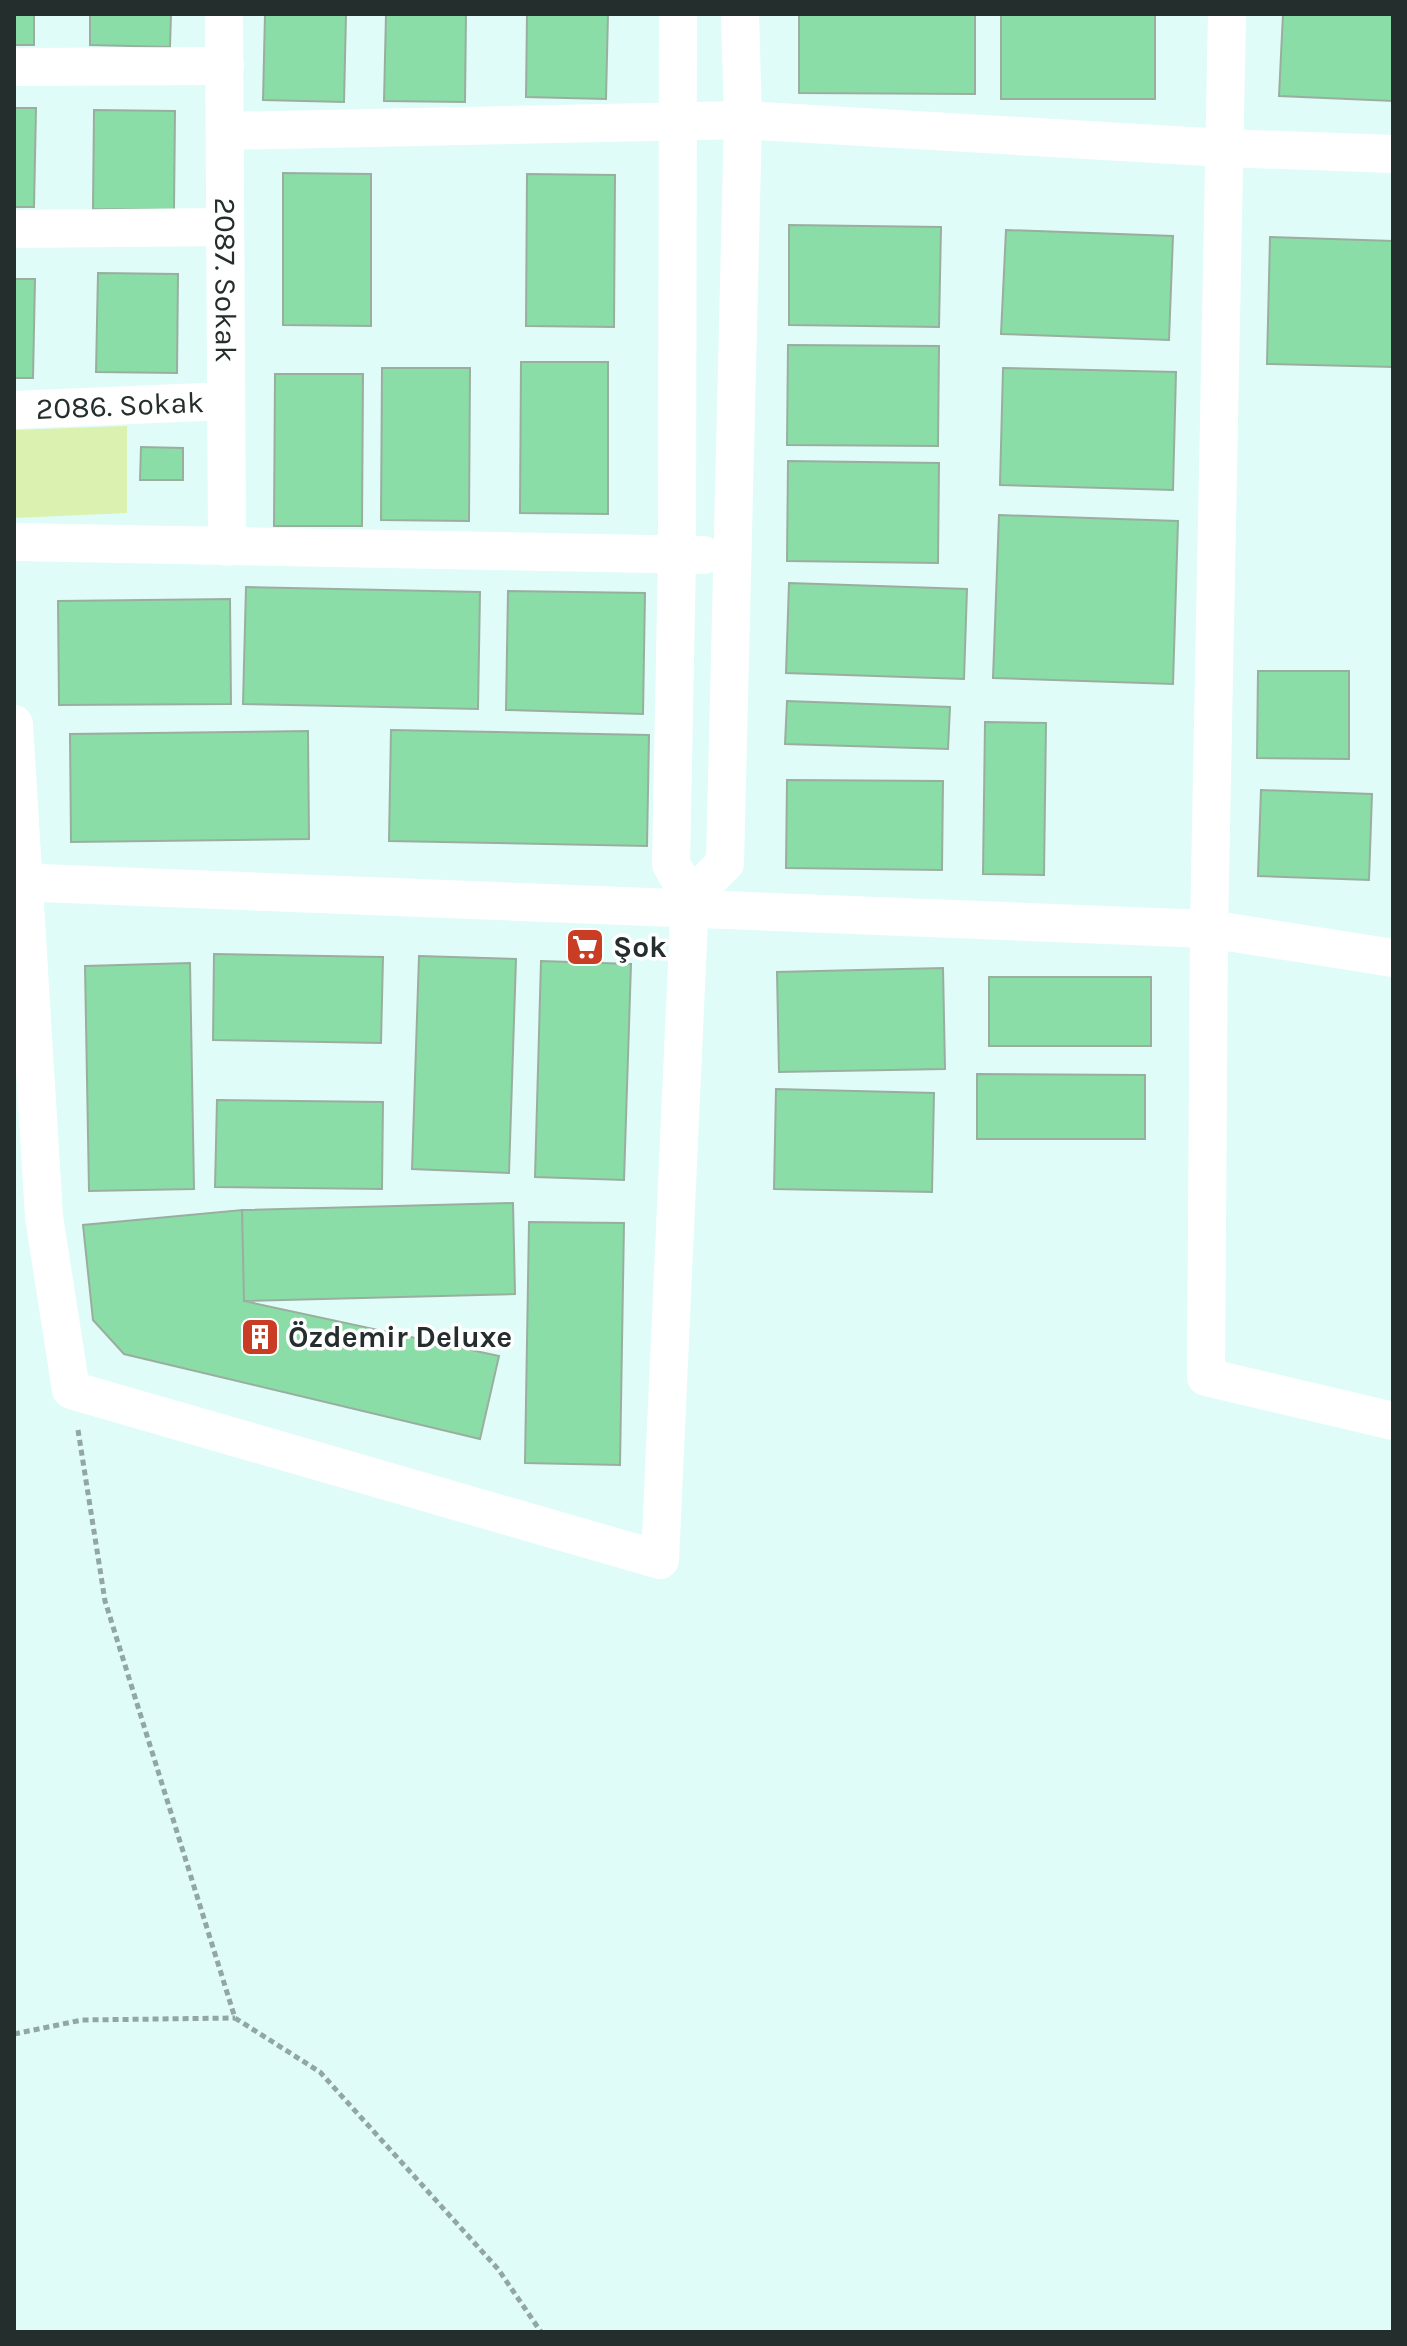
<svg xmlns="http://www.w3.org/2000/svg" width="1407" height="2346" viewBox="0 0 1407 2346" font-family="Karla,sans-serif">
  <rect width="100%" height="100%" fill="#e0fcf8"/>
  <path fill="#daf1b0" d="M127 426V513L14 518V430Z"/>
  <path fill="#8adda7" stroke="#9aaea0" stroke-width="2" d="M14 14H34V45H14Z
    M90 14H171L170 47 90 45Z
    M265 14H346L344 102 263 100Z
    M386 14H466L465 102 384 101Z
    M527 14H608L606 99 526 97Z
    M799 14H975V94L799 93Z
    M1001 14H1155V99H1001Z
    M1283 14H1393V101L1279 96Z
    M14 108H36L34 207H14Z
    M94 110 175 111 174 210 93 209Z
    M283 173 371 174V326L283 325Z
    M527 174 615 175 614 327 526 326Z
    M789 225 941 227 939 327 789 325Z
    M1006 230 1173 236 1169 340 1001 334Z
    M1270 237 1393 241V367L1267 364Z
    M98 273 178 274 177 373 96 372Z
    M14 279H35L33 378H14Z
    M788 345 939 346 938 446 787 445Z
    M521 362H608V514L520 513Z
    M382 368H470L469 521 381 520Z
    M1003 368 1176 372 1173 490 1000 485Z
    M275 374H363L362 526H274Z
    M141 447 183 448V480H140Z
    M788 461 939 463 938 563 787 561Z
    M999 515 1178 521 1173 684 993 678Z
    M789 583 967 589 964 679 786 673Z
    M246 587 480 592 478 709 243 704Z
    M508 591 645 593 643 714 506 710Z
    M230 599 231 704 59 705 58 601Z
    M1258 671H1349V759L1257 758Z
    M787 701 950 707 948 749 785 744Z
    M985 722 1046 723 1044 875 983 874Z
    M391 730 649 735 647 846 389 841Z
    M308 731 309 839 71 842 70 734Z
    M787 780 943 781 942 870 786 868Z
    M1261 790 1372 794 1369 880 1258 876Z
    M214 954 383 957 381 1043 213 1040Z
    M419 956 516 959 509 1173 412 1169Z
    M541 961 631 964 624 1180 535 1177Z
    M190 963 194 1189 89 1191 85 966Z
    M943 968 945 1069 779 1072 777 972Z
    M989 977H1151V1046H989Z
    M977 1074 1145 1075V1139H977Z
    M776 1089 934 1093 932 1192 774 1189Z
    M217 1100 383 1102 382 1189 215 1187Z
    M513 1203 515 1294 244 1301 242 1210Z
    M242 1210 244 1301 499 1356 480 1439 124 1354 93 1320 83 1225Z
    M529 1222 624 1223 620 1465 525 1463Z"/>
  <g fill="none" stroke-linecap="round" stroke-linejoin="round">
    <path stroke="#92a6a3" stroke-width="5" stroke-dasharray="6 4" stroke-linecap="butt" d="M78 1430 105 1601 235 2018 320 2072 498 2269 541 2332
      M14 2034 82 2020 235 2018"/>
    <g stroke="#fff" stroke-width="38">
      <path id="s1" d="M224 14 227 547"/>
      <path d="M1227 14 1209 929 1206 1377 1393 1421"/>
      <path d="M14 67 225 66"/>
      <path d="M225 131 743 120 1225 148 1393 154"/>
      <path d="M14 229 225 227"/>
      <path id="s2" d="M14 410 226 401"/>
      <path d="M14 542 703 555"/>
      <path d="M14 724 44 1217 71 1390 660 1560 690 898 671 864 677 556 678 14"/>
      <path d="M14 882 1209 929 1393 958"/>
      <path d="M690 898 725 863 743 120 740 14"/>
    </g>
  </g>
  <defs>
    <g id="supermarket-square" transform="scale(2)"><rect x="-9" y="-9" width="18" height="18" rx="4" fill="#c93d25" stroke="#fff"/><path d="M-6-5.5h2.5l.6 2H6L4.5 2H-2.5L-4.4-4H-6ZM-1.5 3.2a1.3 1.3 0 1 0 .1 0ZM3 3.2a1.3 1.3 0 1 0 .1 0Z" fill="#fff"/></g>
    <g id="building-square" transform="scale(2)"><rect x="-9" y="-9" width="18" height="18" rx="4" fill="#c93d25" stroke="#fff"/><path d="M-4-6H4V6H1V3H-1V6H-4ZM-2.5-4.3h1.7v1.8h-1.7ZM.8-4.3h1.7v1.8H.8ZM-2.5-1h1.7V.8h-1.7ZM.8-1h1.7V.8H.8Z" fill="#fff"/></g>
  </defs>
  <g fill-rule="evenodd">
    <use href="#supermarket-square" x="585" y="947"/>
    <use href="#building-square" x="260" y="1337"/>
  </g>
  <g text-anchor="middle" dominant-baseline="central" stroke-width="7" stroke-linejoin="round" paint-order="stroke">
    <g font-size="30" fill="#242e2c" stroke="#fff">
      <text stroke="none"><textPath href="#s1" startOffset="266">2087. Sokak</textPath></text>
      <text stroke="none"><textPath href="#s2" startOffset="106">2086. Sokak</textPath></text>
    </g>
    <g font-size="30" font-weight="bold" fill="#242e2c" stroke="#fff" text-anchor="start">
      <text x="613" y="947">Şok</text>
      <text x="288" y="1337">Özdemir Deluxe</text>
    </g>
  </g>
  <rect width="1407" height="2346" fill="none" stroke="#242e2c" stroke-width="32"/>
</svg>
